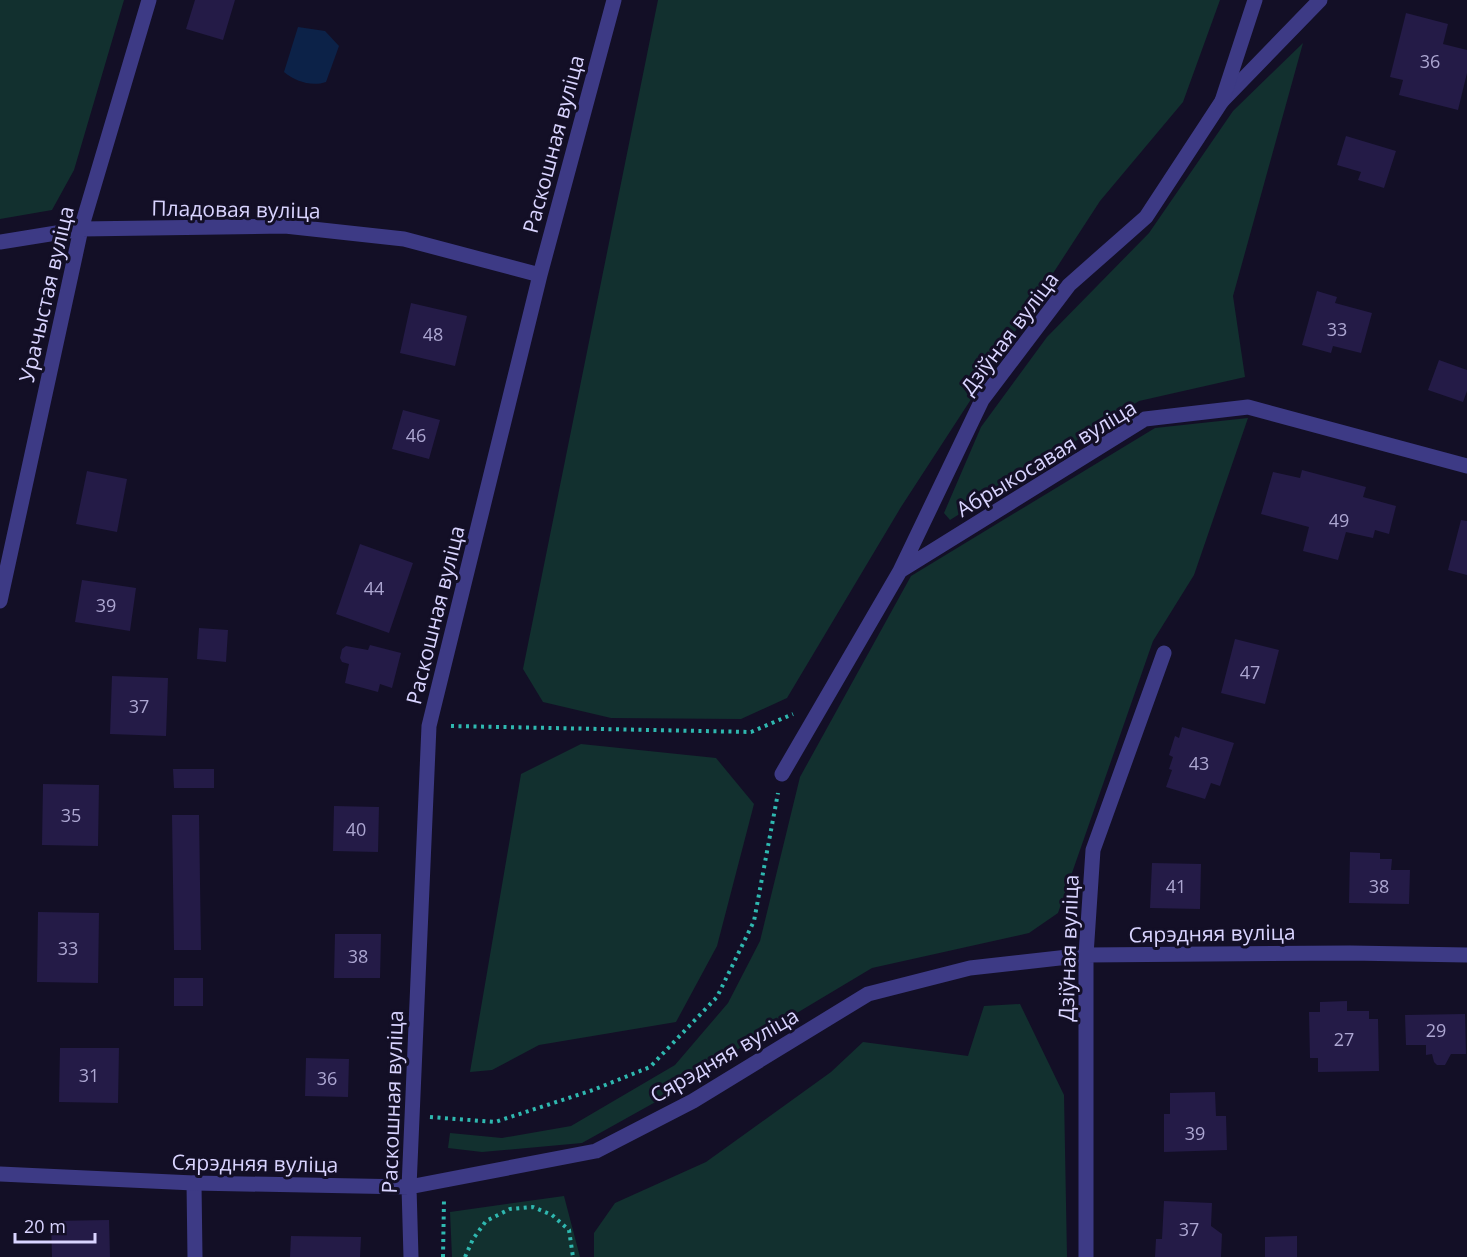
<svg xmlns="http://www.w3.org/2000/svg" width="1467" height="1257" viewBox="0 0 1467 1257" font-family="'Open Sans',sans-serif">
  <rect width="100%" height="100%" fill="#130f26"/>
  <path fill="#12302f" d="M0 0H124L74 170 52 210 0 219Z
    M658 0H1220L1183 102 1100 201 901 507 787 698 741 719 611 718 543 702 523 669Z
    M1303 43 1233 296 1245 377 1139 401 950 520 944 513 981 427 1047 337 1149 233 1233 111Z
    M1248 418 1194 575 1153 641 1058 913 1029 933 872 968 755 1038 668 1095 582 1143 482 1152 448 1148 450 1133 502 1138 571 1126 675 1065 728 1003 760 941 800 777 911 576 1155 428Z
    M581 744 716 758 754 804 717 946 676 1022 539 1045 492 1070 470 1072 521 774Z
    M1020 1004 1064 1095 1067 1257H594V1233L615 1203 706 1162 831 1072 863 1042 968 1056 984 1006Z
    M564 1196 580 1257H452L450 1212Z"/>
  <path fill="#0c2248" d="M298 27 325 31 339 46 326 82C311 87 295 81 284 72Z"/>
  <path fill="#241b47" d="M195 0H235L223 40 186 29Z
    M1406 13 1448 24 1443 44 1467 50V73L1458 110 1399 95 1403 80 1390 77Z
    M1346 136 1396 151 1384 188 1358 180 1361 172 1337 165Z
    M1317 291 1337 297 1335 303 1372 313 1361 353 1333 346 1331 353 1302 345Z
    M411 303 467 316 455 366 400 353Z
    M1439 360 1467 370V391L1463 402 1428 390Z
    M403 410 440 420 429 459 392 449Z
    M1302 470 1366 487 1363 497 1396 506 1389 534 1375 530 1373 538 1346 532 1338 560 1303 551 1309 527 1261 514 1273 472 1300 478Z
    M87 471 127 479 117 532 76 524Z
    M1461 520 1467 521V575L1448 570Z
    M360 544 413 563 389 633 336 614Z
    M82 580 136 588 130 631 75 622Z
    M199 628 228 630 226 662 197 659Z
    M1235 639 1279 650 1265 704 1221 693Z
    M370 645 401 653 392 688 380 684 378 692 345 683 349 664 342 662 340 658 342 649 346 646 368 650Z
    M112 676 168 678 166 736 110 734Z
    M1182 727 1234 743 1220 786 1211 783 1205 799 1166 787 1172 770 1169 769 1173 757 1169 755 1175 736 1179 738Z
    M173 769H214V788H174Z
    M43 784 99 785 98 846 42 845Z
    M334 806 379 807 378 852 333 851Z
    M172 815H199L201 950H174Z
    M1350 852 1380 853V859H1392L1391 870H1410L1409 904 1349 903Z
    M1152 863 1201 864 1200 909 1150 908Z
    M38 912 99 913 98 983 37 982Z
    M335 934H381L380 978H334Z
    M174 978H203V1006H174Z
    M1347 1001V1011H1369V1019H1378L1379 1071 1318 1072V1058H1310L1309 1012H1320V1002Z
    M1465 1014 1466 1054H1451L1445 1065H1437L1434 1062 1432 1054 1426 1055V1045H1406L1405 1015Z
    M60 1048H119L118 1103 59 1102Z
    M306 1058 349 1059 348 1097 305 1096Z
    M1215 1092 1216 1116H1226L1227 1150 1164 1152V1114H1170V1093Z
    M1164 1201 1212 1203 1211 1226 1222 1234 1221 1257H1155L1156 1239H1162Z
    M109 1220 110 1257H52L51 1221Z
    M291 1236 361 1237 360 1257H290Z
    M1297 1236V1257H1265V1237Z"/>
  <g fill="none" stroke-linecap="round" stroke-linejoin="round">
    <path stroke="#2fb8b0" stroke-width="4" stroke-dasharray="3 4.5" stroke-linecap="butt" d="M451 726 751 732 793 714
      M430 1117 495 1122 593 1090 650 1067 717 997 754 921 778 793
      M443 1257 444 1199
      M465 1257 473 1239 486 1221 510 1209 533 1207 552 1215 569 1230 573 1257"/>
    <path stroke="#3d3a85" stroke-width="15" d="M1222 101 1320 0
      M194 1183 195 1257"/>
    <path stroke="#3d3a85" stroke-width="15" d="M0 242 81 229 285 226 404 239 540 275
      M900 571 1145 419 1248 407 1467 466
      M0 601 81 229 149 0
      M782 774 900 571 982 400 1069 285 1146 217 1222 101 1255 0
      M0 1174 194 1183 409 1187 596 1151 693 1101 868 994 970 968 1086 955 1350 953 1467 955
      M411 1257 409 1187 429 726 540 275 614 0
      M1086 1257V955L1093 850 1164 653"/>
  </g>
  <g text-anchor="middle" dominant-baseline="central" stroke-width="6" stroke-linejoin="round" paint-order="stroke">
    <g font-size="18" fill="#aca6d1">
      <text x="1430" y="61">36</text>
      <text x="1337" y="329">33</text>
      <text x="433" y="334">48</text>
      <text x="416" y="435">46</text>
      <text x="1339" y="520">49</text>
      <text x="374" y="588">44</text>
      <text x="106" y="605">39</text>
      <text x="1250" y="672">47</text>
      <text x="139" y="706">37</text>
      <text x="1199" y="763">43</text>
      <text x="71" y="815">35</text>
      <text x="356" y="829">40</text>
      <text x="1176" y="886">41</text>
      <text x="1379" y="886">38</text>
      <text x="68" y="948">33</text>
      <text x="358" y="956">38</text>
      <text x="1436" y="1030">29</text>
      <text x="1344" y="1039">27</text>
      <text x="89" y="1075">31</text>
      <text x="327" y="1078">36</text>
      <text x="1195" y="1133">39</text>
      <text x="1189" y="1229">37</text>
    </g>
    <g font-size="21" fill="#d9d4ff" stroke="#130f26">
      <text transform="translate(553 144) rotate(-75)">Раскошная вуліца</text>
      <text transform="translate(236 209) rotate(1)">Пладовая вуліца</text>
      <text transform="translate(46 294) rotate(-77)">Урачыстая вуліца</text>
      <text transform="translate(1009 333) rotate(-53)">Дзіўная вуліца</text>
      <text transform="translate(1046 458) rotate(-31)">Абрыкосавая вуліца</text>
      <text transform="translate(435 615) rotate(-76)">Раскошная вуліца</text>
      <text transform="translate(1212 933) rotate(-1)">Сярэдняя вуліца</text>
      <text transform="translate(1068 948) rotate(-88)">Дзіўная вуліца</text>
      <text transform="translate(724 1055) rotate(-30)">Сярэдняя вуліца</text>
      <text transform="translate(392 1102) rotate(-88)">Раскошная вуліца</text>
      <text transform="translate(255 1163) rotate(1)">Сярэдняя вуліца</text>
    </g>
  </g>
  <path d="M15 1233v9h80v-9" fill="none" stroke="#d9d4ff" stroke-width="3"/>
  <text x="24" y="1233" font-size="18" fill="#d9d4ff" stroke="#130f26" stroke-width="4.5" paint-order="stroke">20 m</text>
</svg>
